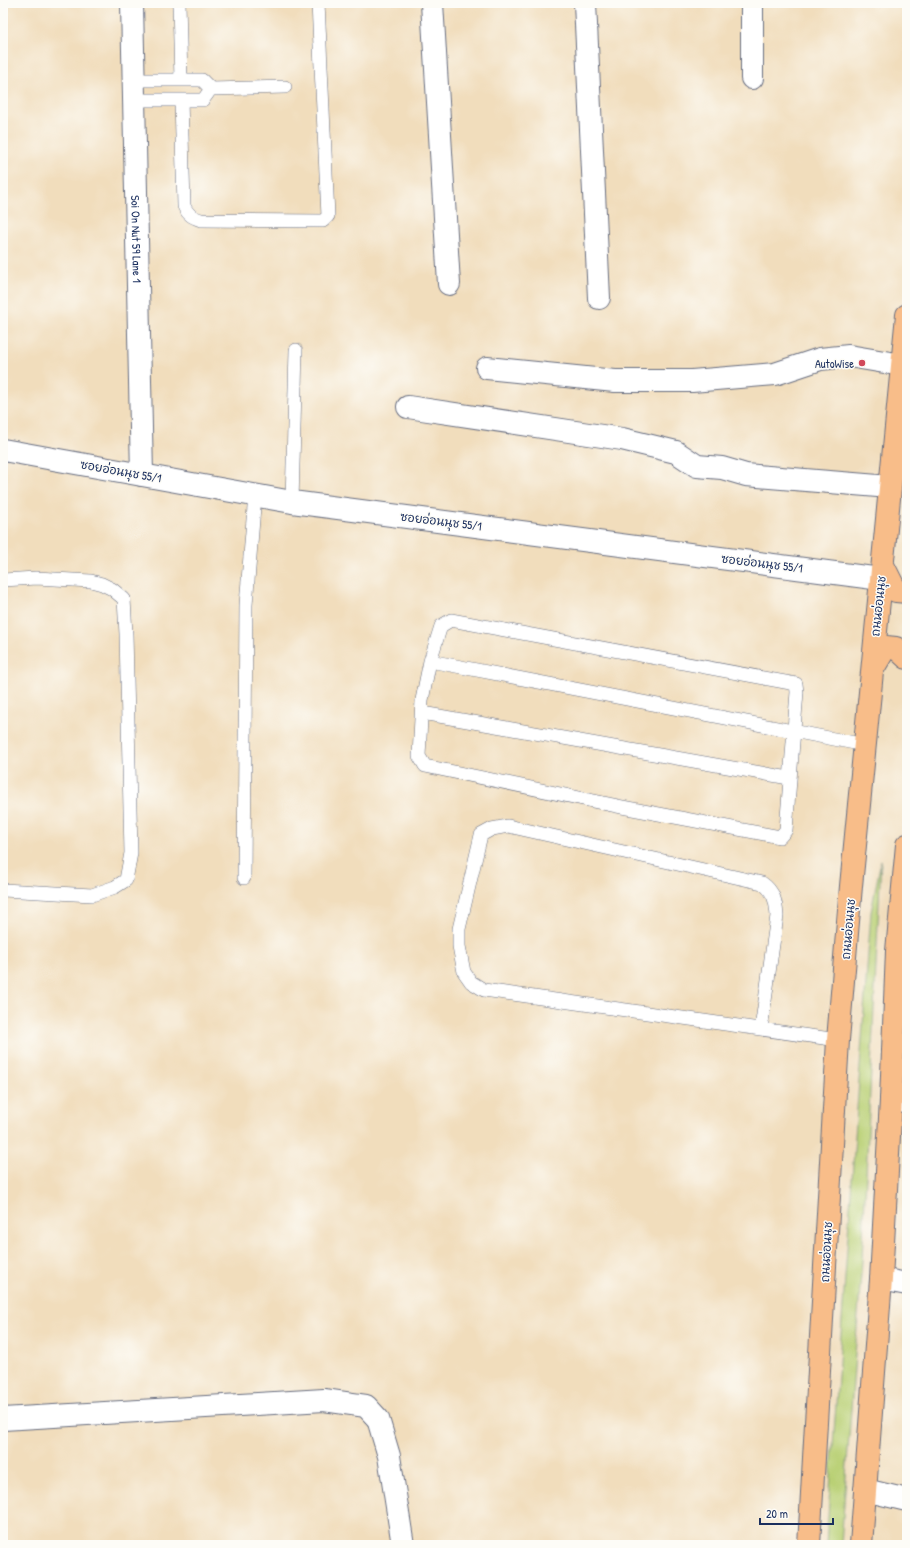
<svg xmlns="http://www.w3.org/2000/svg" width="910" height="1548" viewBox="0 0 910 1548" font-family="'Patrick Hand','Playpen Sans Thai',sans-serif">
  <rect width="100%" height="100%" fill="#fdfcf7"/>
  <filter id="ink" filterUnits="userSpaceOnUse"><feTurbulence type="fractalNoise" baseFrequency=".025" numOctaves="2"/><feDisplacementMap in="SourceGraphic" scale="8" xChannelSelector="R" yChannelSelector="G"/><feConvolveMatrix kernelMatrix="1 2 1 2 8 2 1 2 1" color-interpolation-filters="sRGB"/></filter>
  <filter id="wash" filterUnits="userSpaceOnUse"><feTurbulence type="fractalNoise" baseFrequency=".012" numOctaves="4" result="noise"/><feDisplacementMap in="SourceGraphic" scale="16" xChannelSelector="R" yChannelSelector="G"/><feGaussianBlur stdDeviation="0.9" result="paint"/><feColorMatrix in="noise" values="0 0 0 0 0 0 0 0 0 0 0 0 0 0 0 0 0 1.4 0 .05"/><feComposite in="paint" operator="in"/></filter>
  <g filter="url(#wash)">
    <rect width="100%" height="100%" fill="#f1ddbc"/>
    <path fill="#b9d075" stroke="#6a806a" d="M881 860 862 1260 841 1545H826L871 912Z"/>
  </g>
  <g filter="url(#ink)">
    <g fill="none" stroke-linecap="round" stroke-linejoin="round">
      <g stroke="#666c7f" stroke-width="14">
        <path id="lane" d="M179 3 181 80
          M134 80H202L211 89
          M134 100H203L211 89 285 87
          M181 100 184 206C188 215 192 217 201 220L323 221 328 216 318 3
          M292 502 296 350
          M3 580 36 578 91 581 102 584 112 589 124 599 126 634 131 853 126 880 115 887 92 895 3 890
          M451 620 796 684 797 692 786 830 780 837 622 807 425 766 419 756 422 700 430 661 441 626Z
          M430 661 865 745
          M422 713 789 778
          M244 878 246 605 255 495
          M761 1029 777 916C776 902 774 891 762 883L508 826 492 829 481 835 459 929V946L464 972 471 982 484 990 838 1040"/>
      </g>
      <g stroke="#666c7f" stroke-width="24">
        <g id="street">
          <path id="s1" d="M132 3 142 475"/>
          <path d="M432 3 449 284"/>
          <path d="M585 3 599 298"/>
          <path d="M752 3V78"/>
          <path d="M487 368 615 381H692L775 374 820 359 849 356 902 365"/>
          <path d="M408 407 622 439 676 452 697 466 722 468 746 475 890 487"/>
          <path d="M3 450 292 502 881 579"/>
          <path d="M891 1100 907 1102"/>
          <path d="M881 1279 907 1284"/>
          <path d="M3 1419 324 1400 366 1406 378 1419 389 1456 403 1545"/>
          <path d="M865 1490 907 1500"/>
        </g>
      </g>
      <g stroke="#666c7f" stroke-width="24">
        <path id="primary" d="M883 565 896 591 907 592
          M873 669 886 647 896 648 907 658
          M809 1545 838 1040 851 886 907 315
          M861 1545 881 1279 891 1100 897 951 907 845"/>
      </g>
      <use href="#lane" stroke="#fff" stroke-width="13"/>
      <use href="#street" stroke="#fff" stroke-width="22"/>
      <use href="#primary" stroke="#f8bd89" stroke-width="22"/>
    </g>
  </g>
  <circle fill="#d1495b" stroke="#fdfcf7" stroke-width="1.5" cx="862" cy="363" r="4"/>
  <g text-anchor="middle" dominant-baseline="central" stroke-width="3" stroke-linejoin="round" paint-order="stroke">
    <g font-size="12" fill="#1b2f5e" stroke="#fdfcf7">
      <text stroke="none"><textPath href="#s1" startOffset="236">Soi On Nut 59 Lane 1</textPath></text>
      <text transform="translate(121 471) rotate(10)">ซอยอ่อนนุช 55/1</text>
      <text transform="translate(441 521) rotate(7)">ซอยอ่อนนุช 55/1</text>
      <text transform="translate(762 563) rotate(7)">ซอยอ่อนนุช 55/1</text>
      <text transform="translate(878 606) rotate(-84)">ถนนอ่อนนุช</text>
      <text transform="translate(848 929) rotate(-85)">ถนนอ่อนนุช</text>
      <text transform="translate(826 1252) rotate(-87)">ถนนอ่อนนุช</text>
    </g>
    <g font-size="12" fill="#1b2f5e" stroke="#fdfcf7" text-anchor="end">
      <text x="854" y="363">AutoWise</text>
    </g>
  </g>
  <rect width="910" height="1548" fill="none" stroke="#fdfcf7" stroke-width="16"/>
  <path d="M760 1518v6h73v-6" fill="none" stroke="#1b2f5e" stroke-width="2"/>
  <text x="766" y="1518" font-size="12" fill="#1b2f5e" stroke="#fdfcf7" stroke-width="3" paint-order="stroke">20 m</text>
</svg>
